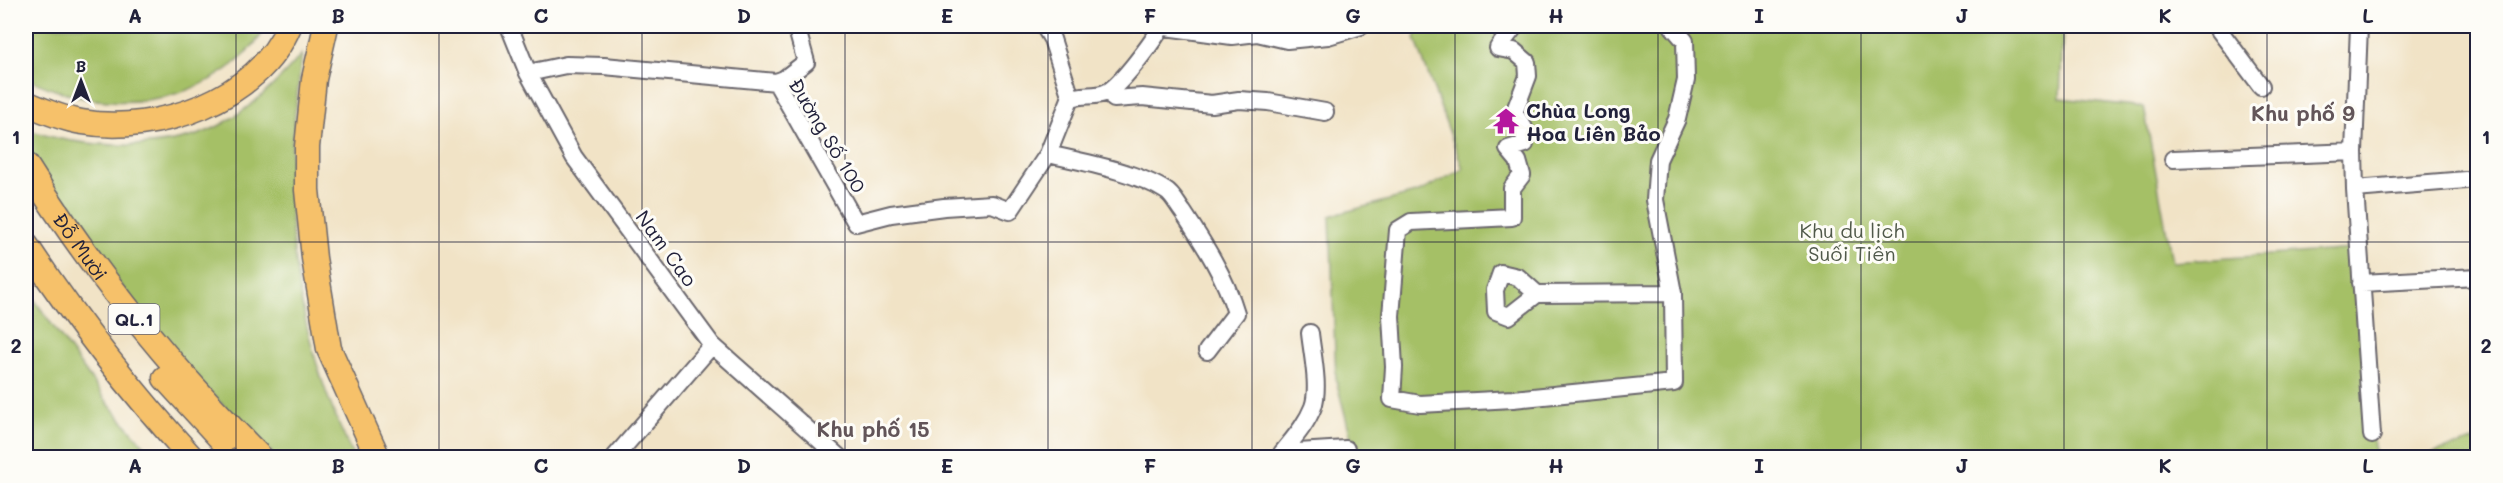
<svg xmlns="http://www.w3.org/2000/svg" width="2503" height="483" viewBox="0 0 2503 483" font-family="Mali,sans-serif">
  <rect width="100%" height="100%" fill="#fdfcf7"/>
  <filter id="ink" filterUnits="userSpaceOnUse"><feTurbulence type="fractalNoise" baseFrequency=".0167" numOctaves="2"/><feDisplacementMap in="SourceGraphic" scale="12" xChannelSelector="R" yChannelSelector="G"/><feConvolveMatrix kernelMatrix="1 2 1 2 8 2 1 2 1" color-interpolation-filters="sRGB"/></filter>
  <filter id="wash" filterUnits="userSpaceOnUse"><feTurbulence type="fractalNoise" baseFrequency=".008" numOctaves="4" result="noise"/><feDisplacementMap in="SourceGraphic" scale="24" xChannelSelector="R" yChannelSelector="G"/><feGaussianBlur stdDeviation="1.35" result="paint"/><feColorMatrix in="noise" values="0 0 0 0 0 0 0 0 0 0 0 0 0 0 0 0 0 1.4 0 .05"/><feComposite in="paint" operator="in"/></filter>
  <g filter="url(#wash)">
    <rect width="100%" height="100%" fill="#f1e3c6"/>
    <path fill="#a5c066" stroke="#647150" stroke-width="1.5" d="M26 26H267C225 97 128 117 55 90 45 86 34 83 26 77Z
      M1421 26H2063L2060 98 2144 107 2172 262 2354 249 2375 457H1356L1336 380 1330 216 1419 192 1463 169 1415 38Z
      M302 54C297 99 290 144 290 189 291 281 313 376 354 457H276L187 370 79 233 26 149V129C81 149 171 154 224 123 255 105 279 81 302 54Z
      M26 288 110 406 154 457H26Z
      M2477 440V457H2420Z"/>
  </g>
  <g filter="url(#ink)">
    <g fill="none" stroke-linecap="round" stroke-linejoin="round">
      <g stroke="#6a666c" stroke-width="20">
        <path id="minor" d="M509 26 528 73 574 157 712 345 840 458
          M1044 26 1052 39 1071 98
          M1158 26 1232 36 1257 33 1287 40 1328 36 1361 26
          M1515 26 1498 48 1514 51 1527 62 1528 76 1514 113 1524 128 1525 144 1508 149 1518 161 1522 175 1512 188V217L1411 222 1398 230 1391 316 1394 367 1392 399 1420 404 1513 399 1674 383 1673 293 1537 294 1518 277 1501 273 1495 290 1496 311 1509 316 1537 294
          M1672 26 1685 41 1686 80 1677 119 1658 160 1655 200 1673 293
          M2216 26 2261 86
          M2359 26 2354 152 2355 189 2372 435
          M528 73 566 65 604 66 776 82 856 223 891 214 944 207 992 204 1010 211 1048 154 1070 99C1081 93 1096 98 1107 92 1120 86 1150 45 1159 31L1158 26
          M776 82 784 79 806 62 796 26
          M1114 99 1142 97 1212 104 1239 100 1268 102 1325 112
          M1048 154C1083 162 1137 172 1166 191 1173 195 1178 206 1183 212 1204 244 1225 276 1236 313L1207 351
          M2173 159 2354 152
          M2355 189 2478 179
          M2361 283 2478 277
          M1282 453C1293 439 1306 425 1313 407 1320 388 1312 353 1310 333
          M614 458 712 345
          M1281 458 1282 453 1346 449"/>
      </g>
      <g stroke="#6a666c" stroke-width="27">
        <g id="highway">
          <path d="M326 26 314 79 307 147V190L314 258 329 349 378 458"/>
          <path d="M26 103C44 111 63 119 82 122 157 135 258 100 289 26"/>
          <path id="s1" d="M26 165C93 272 171 368 261 458"/>
          <path d="M26 245C76 321 131 391 192 458"/>
          <path d="M165 378 223 441"/>
        </g>
      </g>
      <use href="#minor" stroke="#fff" stroke-width="16"/>
      <use href="#highway" stroke="#f6c16b" stroke-width="24"/>
    </g>
  </g>
  <path fill="none" stroke="#22223b" stroke-width="1.5" stroke-opacity="0.55" d="M236 26V458M439 26V458M642 26V458M845 26V458M1048 26V458M1252 26V458M1455 26V458M1658 26V458M1861 26V458M2064 26V458M2267 26V458M26 242H2478"/>
  <defs>
    <g id="temple-bare" transform="scale(2.07)"><path d="M0-6L5-2H3V0L6.5 2.5H4V6H1.5V3h-3V6H-4V2.5H-6.5L-3 0V-2H-5Z" fill="#b5179e" stroke="#fdfcf7" stroke-width="2.5" paint-order="stroke"/></g>
  </defs>
  <g fill-rule="evenodd">
    <use href="#temple-bare" x="1506" y="121"/>
  </g>
  <g text-anchor="middle" dominant-baseline="central" stroke-width="6" stroke-linejoin="round" paint-order="stroke">
    <rect fill="#fdfcf7" stroke="#646373" stroke-width="1.5" x="108.5" y="304" width="51" height="30" rx="4.5"/>
    <g font-size="18" font-weight="bold" fill="#22223b">
      <text x="134" y="319">QL.1</text>
    </g>
    <g font-size="20" font-weight="bold" fill="#22223b" stroke="#fdfcf7" text-anchor="start">
      <text x="1526" y="110">Chùa Long<tspan x="1526" dy="23">Hoa Liên Bảo</tspan></text>
    </g>
    <g font-size="20" fill="#22223b" stroke="#fdfcf7">
      <text transform="translate(828 135) rotate(59)">Đường Số 100</text>
      <text stroke="none"><textPath href="#s1" startOffset="98">Đỗ Mười</textPath></text>
      <text transform="translate(667 248) rotate(54)">Nam Cao</text>
    </g>
    <g font-size="20" fill="#50594a" stroke="#fdfcf7">
      <text x="1852" y="230">Khu du lịch<tspan x="1852" dy="23">Suối Tiên</tspan></text>
    </g>
    <g font-size="21" font-weight="bold" fill="#625559" stroke="#fdfcf7">
      <text x="2303" y="112">Khu phố 9</text>
      <text x="873" y="428">Khu phố 15</text>
    </g>
  </g>
  <rect width="2503" height="483" fill="none" stroke="#fdfcf7" stroke-width="66"/>
  <g transform="translate(81 81)" stroke="#fdfcf7" stroke-width="4.5" paint-order="stroke">
  <path d="M0-4.5L10 22L0 15L-10 22Z" fill="#22223b"/>
  <text y="-9" font-size="16" font-weight="bold" text-anchor="middle" fill="#22223b">B</text>
  </g>
  <rect x="33" y="33" width="2437" height="417" fill="none" stroke="#22223b" stroke-width="2"/>
  <g font-size="20" text-anchor="middle" font-weight="bold" fill="#22223b">
    <text x="135" y="23">A</text>
    <text x="338" y="23">B</text>
    <text x="541" y="23">C</text>
    <text x="744" y="23">D</text>
    <text x="947" y="23">E</text>
    <text x="1150" y="23">F</text>
    <text x="1353" y="23">G</text>
    <text x="1556" y="23">H</text>
    <text x="1759" y="23">I</text>
    <text x="1962" y="23">J</text>
    <text x="2165" y="23">K</text>
    <text x="2368" y="23">L</text>
    <text x="16" y="144">1</text>
    <text x="2486" y="144">1</text>
    <text x="16" y="353">2</text>
    <text x="2486" y="353">2</text>
    <text x="135" y="473">A</text>
    <text x="338" y="473">B</text>
    <text x="541" y="473">C</text>
    <text x="744" y="473">D</text>
    <text x="947" y="473">E</text>
    <text x="1150" y="473">F</text>
    <text x="1353" y="473">G</text>
    <text x="1556" y="473">H</text>
    <text x="1759" y="473">I</text>
    <text x="1962" y="473">J</text>
    <text x="2165" y="473">K</text>
    <text x="2368" y="473">L</text>
  </g>
</svg>
